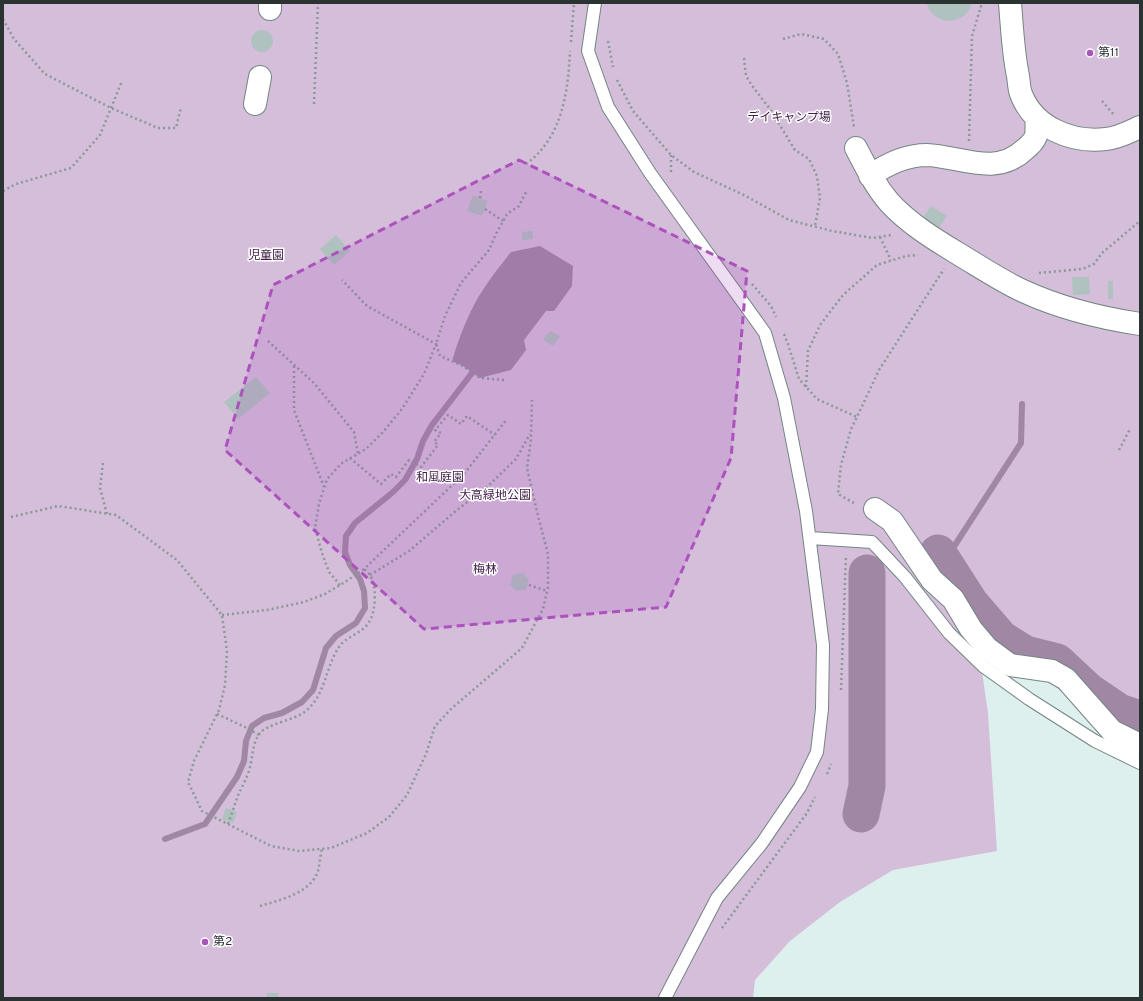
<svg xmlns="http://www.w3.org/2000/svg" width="1143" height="1001" viewBox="0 0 1143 1001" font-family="Overpass,'Noto Sans JP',sans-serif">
  <rect width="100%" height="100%" fill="#ddf0ee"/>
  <path fill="#d5beda" d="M3 3H1140V736L1064 688 1005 648 974 616 988 713 997 851 893 870 840 902 790 941 755 980 753 998H3Z"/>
  <path fill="#a087a4" d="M540 246 573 266 572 286 554 311H546L524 340 526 350 511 370 480 378 463 366 452 361C457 344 463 327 471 311 481 290 496 271 511 252Z"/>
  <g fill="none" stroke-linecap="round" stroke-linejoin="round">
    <path stroke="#a087a4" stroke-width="6" d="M938 553 955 545 1021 443 1022 404
      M165 839 205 824 237 777 244 761 246 741 252 726 264 718 282 713 302 702 313 690 326 648 336 636 356 623 365 608 364 591 360 579 350 565 345 552 346 536 355 523 393 492 405 480 417 459 423 441 432 425 472 373"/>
    <path stroke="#a087a4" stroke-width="37" d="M938 553 970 603 1001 639 1025 654 1057 662 1088 691 1119 712 1137 718
      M861 814 867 786V573"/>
  </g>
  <path fill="#afc2c0" d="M926 3H972L969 10 964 16 957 19 950 21 942 20 935 16 930 11Z
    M251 41a11 11 0 1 1 22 0a11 11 0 1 1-22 0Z
    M473 195 488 201 482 216 467 211Z
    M931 206 947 216 939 228 923 218Z
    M533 231V239L522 240V232Z
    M336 235 350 251 334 265 320 249Z
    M1072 277H1089L1090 294 1073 295Z
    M1108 281H1113V299H1108Z
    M550 331 560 336 553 346 543 340Z
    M256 377 270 393 238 419 224 402Z
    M523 573 529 580 526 590 516 591 510 585 513 575Z
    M226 808 237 812 233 823 222 819Z
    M267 993H278L279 998H267Z"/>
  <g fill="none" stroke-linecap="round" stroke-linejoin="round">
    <g stroke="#738583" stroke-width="14">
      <path id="lane" d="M595 3 588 51 608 107 650 173 765 333 784 398 806 511 823 645 822 709 817 752 800 787 762 843 717 898 665 998
        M810 538 872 542 905 577 949 633 983 666 1029 699 1095 741 1140 763"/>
    </g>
    <g stroke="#738583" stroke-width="24">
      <path id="street" d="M1010 3C1012 27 1013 52 1018 76 1019 82 1019 89 1021 94 1034 128 1072 143 1106 139 1118 138 1129 132 1140 127
        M270 9V3
        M255 104 260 77
        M856 148C866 167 875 186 889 202 908 223 934 239 957 253 979 266 1001 281 1023 291 1060 308 1100 318 1140 324
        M870 176C887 164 905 155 927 155 959 156 996 177 1024 150 1028 147 1034 141 1036 136 1037 131 1036 123 1037 118
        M875 509 892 521 932 580 953 599 971 629 987 648 1010 665 1052 671 1066 679 1112 731 1140 745"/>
    </g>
    <path stroke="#8a9896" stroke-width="2.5" stroke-dasharray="2 3" stroke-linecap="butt" d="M3 19 14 39 45 74 111 108 158 128H176L181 107
      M783 39 801 34 824 39 838 54 847 83 854 127
      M608 41 613 67
      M571 42 574 3
      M744 58 746 76 753 87 770 109 795 150 809 159 817 176 820 198 815 226
      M617 80 633 111 671 155 694 172 744 195 789 220 832 231 873 238 891 235
      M1102 101 1115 116
      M314 104 318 3
      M969 141 972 36 982 3
      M526 164C562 138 568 93 570 51
      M671 172V155
      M3 191 16 184 71 168 100 135 122 81
      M480 198 481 191
      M485 209 503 221
      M880 237 891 260
      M1039 273 1082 269 1094 264 1102 253 1140 221
      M752 284 771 306 776 317
      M784 334 788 344 799 379 817 399 857 417
      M268 341 314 383 354 432 358 454
      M294 366V410L324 487
      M504 380 480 378 463 366 440 356 436 344 445 316 461 283 489 250 496 234 507 214 519 206 526 192
      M806 387 808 351 820 325 843 295 877 265 906 256 918 255
      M1119 450 1130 429
      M350 458 381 484 391 474 396 477 409 460 421 467 438 445 434 442 441 433 435 430 448 415 461 424 467 416 495 435
      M103 463 100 488 107 514
      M854 503 838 494 841 465 851 429 857 417 879 370 944 269
      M11 517 58 506 116 515 177 560 222 615 227 651 225 685 219 710 194 761 188 782 202 811 271 846 299 851 331 848 367 833 389 817 407 795 426 754 435 726 452 708 522 648 543 609 548 587V554L538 516 527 468 531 440 532 400
      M370 575 409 551 457 510 487 487 516 459 530 434
      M340 585 329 572 322 553 315 528 319 504 327 479 342 463 366 449 383 432 402 409 424 374 436 344 367 306 342 280
      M529 585 547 591
      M222 615 267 610 304 602 325 594 345 582 364 569 464 474 507 419
      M841 690 846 555
      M217 714 247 728 259 735
      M827 774 831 764
      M228 824C232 814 235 803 239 793 243 785 248 776 250 767 253 755 252 744 260 733 267 724 295 720 306 711 326 694 325 668 339 647 345 637 363 633 369 622 376 612 377 586 370 575 369 573 366 571 364 569
      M260 906C280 900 311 893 318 871 320 864 320 856 322 849
      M722 928 807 813 815 797"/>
    <use href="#lane" stroke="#fff" stroke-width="12"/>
    <use href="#street" stroke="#fff" stroke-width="22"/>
  </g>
  <path fill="#ac52bd" fill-opacity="0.2" stroke="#ac52bd" stroke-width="3" stroke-dasharray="8 5" stroke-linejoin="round" d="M519 160 747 271 731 458 666 607 424 629 225 450 273 285Z"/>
  <g fill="#ac52bd" stroke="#fff" stroke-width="1.5">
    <circle cx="1090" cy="53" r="4"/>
    <circle cx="205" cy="942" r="4"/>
  </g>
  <g text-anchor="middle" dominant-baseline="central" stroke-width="3" stroke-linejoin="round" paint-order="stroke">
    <g font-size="12" fill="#2b3332" stroke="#fff" text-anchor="start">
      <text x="1098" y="53">第11</text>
      <text x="213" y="942">第2</text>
    </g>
    <g font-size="12" fill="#3f1d46" stroke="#fff">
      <text x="789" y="118">デイキャンプ場</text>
      <text x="266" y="256">児童園</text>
      <text x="440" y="478">和風庭園</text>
      <text x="495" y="496">大高緑地公園</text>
      <text x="485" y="570">梅林</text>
    </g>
  </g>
  <rect width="1143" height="1001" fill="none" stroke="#2b3332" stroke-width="8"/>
</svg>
